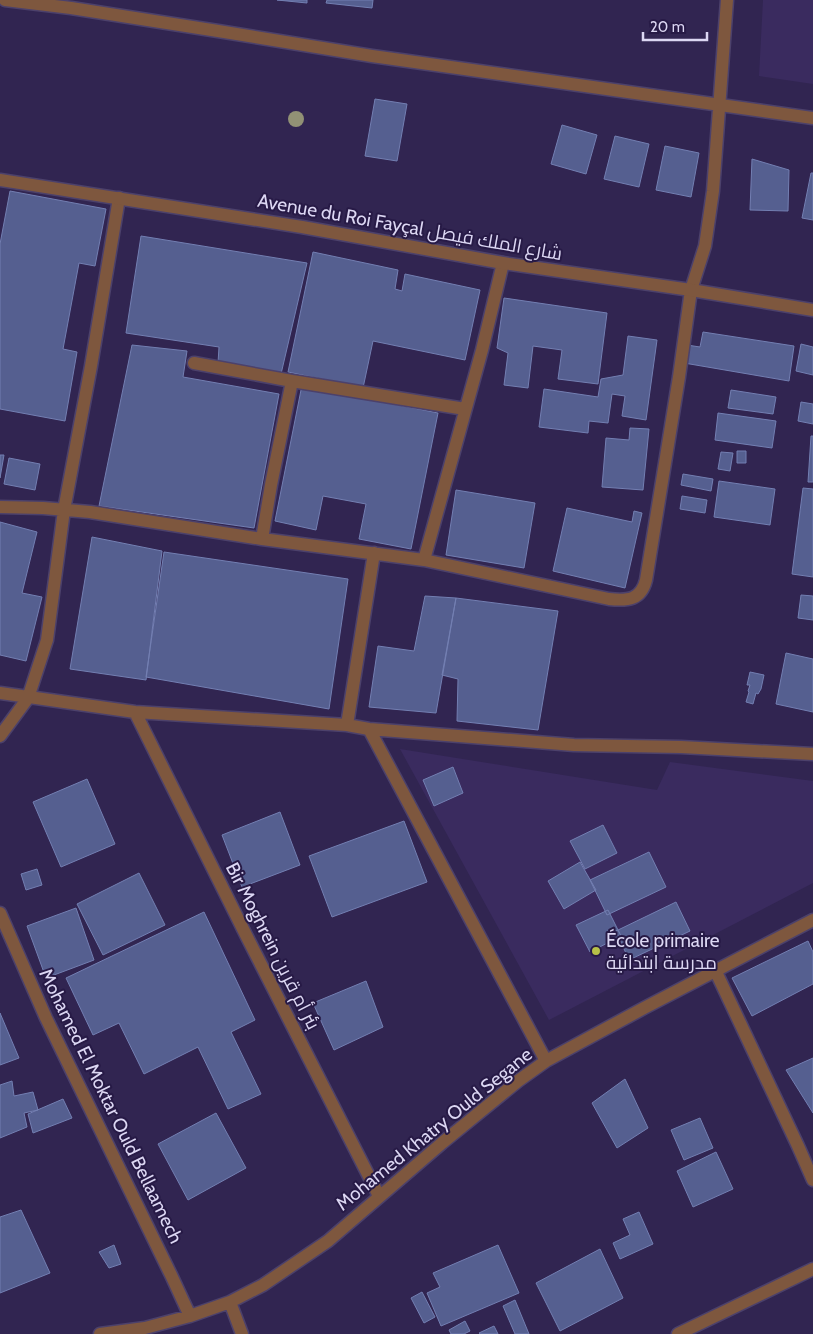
<svg xmlns="http://www.w3.org/2000/svg" width="813" height="1334" viewBox="0 0 813 1334" font-family="Cabin,Cairo,sans-serif">
  <rect width="100%" height="100%" fill="#312551"/>
  <path fill="#3a2b5f" d="M763 0H813V84L759 76Z
    M400 749 657 790 670 762 813 781V883L549 1020Z"/>
  <path fill="#555f90" stroke="#737fb2" d="M277 0H307V3Z
    M327 0H373L372 8 326 3Z
    M375 99 407 104 397 161 365 156Z
    M562 125 597 135 586 174 551 164Z
    M615 136 649 144 639 187 604 179Z
    M665 146 699 153 691 197 656 190Z
    M752 159 789 170 788 211 750 210Z
    M811 173H813V220L802 218Z
    M10 191 106 209 95 266 79 263 63 349 77 352 65 421 0 409V244Z
    M141 236 307 263 281 374 218 363 219 347 126 333Z
    M313 252 398 270 395 289 402 291 405 274 480 290 465 360 373 341 363 388 288 372Z
    M504 298 607 313 598 384 558 379 562 350 533 346 528 388 504 385 508 353 497 348Z
    M703 332 794 346 789 381 684 363 687 345 700 347Z
    M628 336 657 340 646 420 622 416 625 396 612 394 608 423 589 421 588 433 539 427 544 389 598 397 601 379 623 375Z
    M801 344 813 347V375L796 371Z
    M132 345 187 351 183 377 279 394 254 528 99 506Z
    M302 385 438 413 411 549 359 539 366 504 323 496 316 530 275 521Z
    M731 390 776 397 773 414 728 408Z
    M801 402 813 404V424L798 421Z
    M718 413 776 421 772 448 715 440Z
    M630 428 649 429 643 490 602 487 606 438 629 440Z
    M811 436H813V482H808Z
    M737 451H746V463H737Z
    M721 452 733 453 730 471 718 469Z
    M0 455H4L0 478Z
    M9 458 40 464 35 490 4 484Z
    M683 474 713 479 711 491 681 485Z
    M719 481 775 489 770 525 714 517Z
    M803 488 813 489V577L792 574Z
    M456 490 535 503 524 568 446 555Z
    M682 496 707 500 705 513 680 509Z
    M567 508 632 522 634 511 642 513 625 588 553 571Z
    M0 522 37 532 22 593 42 597 26 661 0 655Z
    M92 537 162 551 146 680 70 669Z
    M164 552 348 579 329 709 146 677Z
    M801 595 813 596V620L798 618Z
    M425 596 456 598 436 713 369 707 378 646 414 651Z
    M456 598 558 611 538 730 457 721 458 679 442 675Z
    M786 653 813 659V712L776 704Z
    M750 672 764 675 761 689 758 694 756 693 753 704 746 702 749 692 748 691 750 685H747Z
    M453 767 463 793 434 806 423 780Z
    M87 779 115 844 61 867 33 802Z
    M280 812 300 865 242 887 222 835Z
    M404 821 427 882 332 917 309 856Z
    M603 825 617 853 585 869 570 841Z
    M649 852 666 887 607 915 590 880Z
    M580 862 596 890 564 909 548 881Z
    M37 869 42 885 26 890 21 874Z
    M139 873 165 925 103 955 77 904Z
    M676 902 690 931 629 960 616 931Z
    M76 908 94 960 46 978 27 926Z
    M608 910 621 936 590 952 576 925Z
    M204 912 255 1020 231 1032 261 1094 228 1109 198 1047 144 1074 119 1023 93 1035 66 978Z
    M808 941 813 952V984L752 1016 732 978Z
    M366 981 383 1027 334 1050 313 1003Z
    M0 1013 19 1058 0 1065Z
    M813 1058V1113L786 1070Z
    M625 1079 648 1128 617 1148 592 1103Z
    M12 1081 14 1096 33 1092 38 1110 24 1113 27 1127 0 1138V1085Z
    M63 1099 72 1118 33 1133 28 1114Z
    M216 1113 246 1168 188 1200 158 1144Z
    M700 1118 713 1148 684 1160 671 1130Z
    M716 1152 733 1189 693 1207 677 1171Z
    M21 1210 50 1273 0 1293V1217Z
    M639 1212 653 1244 620 1259 613 1243 630 1235 623 1219Z
    M114 1245 121 1264 109 1268 99 1252Z
    M498 1245 519 1293 441 1326 427 1293 440 1287 433 1273Z
    M600 1249 623 1298 560 1331 536 1283Z
    M422 1292 435 1317 424 1323 411 1298Z
    M515 1300 529 1334H515L503 1306Z
    M465 1321 470 1331 464 1334H451L449 1330Z
    M494 1326 498 1334H480L479 1333Z"/>
  <g fill="none" stroke-linecap="round" stroke-linejoin="round">
    <g stroke="#4c416b" stroke-width="15">
      <path id="service" d="M5 0 71 8 218 31 372 56 813 118
        M691 290 705 246 713 191 727 0"/>
    </g>
    <g stroke="#4c416b" stroke-width="15">
      <path id="minor" d="M194 363 292 381 465 409
        M0 507 43 508 90 512 262 539 424 560 609 599C628 601 641 600 646 580L679 377 691 290
        M262 539 271 485 292 381
        M424 560 482 350 503 263
        M0 693 135 712 347 725 369 729 574 745 681 747 813 754
        M135 712 246 935 379 1196
        M347 725 374 553
        M369 729 546 1061
        M0 736 28 698 47 640 64 510 91 366 119 198
        M0 913 46 1018 172 1277 190 1316
        M716 972 798 1146 813 1180
        M230 1302 242 1334
        M100 1334 145 1328 190 1316 230 1302 263 1285 328 1241 442 1143 518 1081 546 1061 644 1008 813 920
        M678 1334 813 1269"/>
    </g>
    <g stroke="#4c416b" stroke-width="15">
      <path id="tertiary" d="M0 180 302 227 503 263 691 290 813 310"/>
    </g>
    <use href="#service" stroke="#7e573e" stroke-width="12"/>
    <use href="#minor" stroke="#7e573e" stroke-width="12"/>
    <use href="#tertiary" stroke="#7e573e" stroke-width="12"/>
  </g>
  <circle fill="#919175" cx="296" cy="119" r="8"/>
  <circle fill="#b7c148" stroke="#271a46" stroke-width="2" cx="596" cy="951" r="5"/>
  <g text-anchor="middle" dominant-baseline="central" stroke-width="4" stroke-linejoin="round" paint-order="stroke">
    <g font-size="19" fill="#dcd7f3" stroke="#271a46">
      <text transform="translate(410 227) rotate(10)">Avenue du Roi Fayçal شارع الملك فيصل</text>
      <text transform="translate(273 946) rotate(63)">Bir Moghrein بئر أم قرين</text>
      <text transform="translate(111 1106) rotate(64)">Mohamed El Moktar Ould Bellaamech</text>
      <text transform="translate(434 1129) rotate(-39)">Mohamed Khatry Ould Segane</text>
    </g>
    <g font-size="19" fill="#dcd7f3" stroke="#271a46" text-anchor="start">
      <text x="606" y="940">École primaire<tspan x="606" dy="22">مدرسة ابتدائية</tspan></text>
    </g>
  </g>
  <path d="M643 32v8h64v-8" fill="none" stroke="#dcd7f3" stroke-width="2.5"/>
  <text x="650" y="32" font-size="15" fill="#dcd7f3" stroke="#271a46" stroke-width="4" paint-order="stroke">20 m</text>
</svg>
